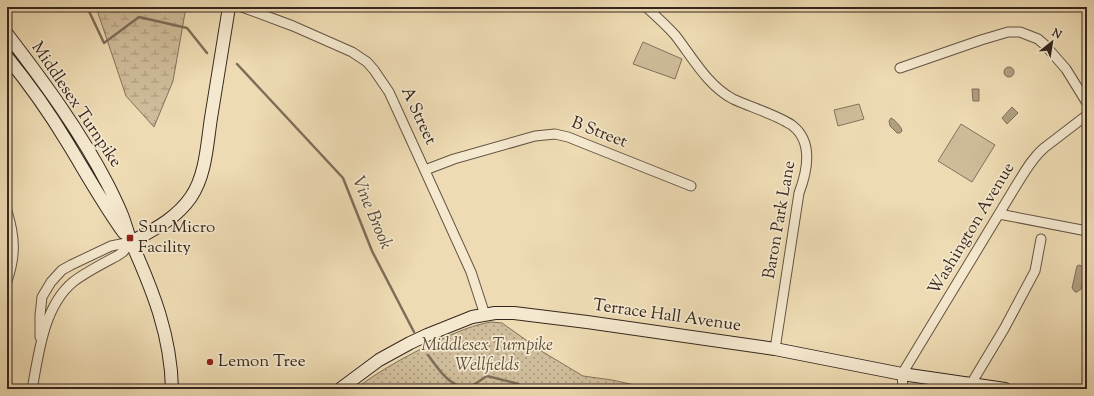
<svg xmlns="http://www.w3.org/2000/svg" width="1094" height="396" viewBox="0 0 1094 396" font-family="'Sorts Mill Goudy',serif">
  <defs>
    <pattern id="wetland-marsh" width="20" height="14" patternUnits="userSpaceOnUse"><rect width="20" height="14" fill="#cfbc9a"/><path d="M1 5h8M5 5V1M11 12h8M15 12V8" fill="none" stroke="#a9997d"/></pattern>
    <pattern id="park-dots" width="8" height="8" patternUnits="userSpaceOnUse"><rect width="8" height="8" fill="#cfbc9a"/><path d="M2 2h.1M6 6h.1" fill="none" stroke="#a9997d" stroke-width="1.8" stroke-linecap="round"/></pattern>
  </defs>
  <rect width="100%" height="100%" fill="#eedbb3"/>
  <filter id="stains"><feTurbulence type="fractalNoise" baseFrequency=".005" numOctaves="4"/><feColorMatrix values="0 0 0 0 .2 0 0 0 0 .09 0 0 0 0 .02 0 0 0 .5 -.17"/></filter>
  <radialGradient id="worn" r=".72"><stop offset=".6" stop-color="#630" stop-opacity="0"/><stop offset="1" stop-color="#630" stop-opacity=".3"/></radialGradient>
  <path fill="#cfbc9a" stroke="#82725c" d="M643 42 682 59 675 79 633 64Z
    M859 104 864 119 838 126 834 110Z
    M961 124 995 145 972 182 938 161Z"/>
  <path fill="url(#wetland-marsh)" stroke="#82725c" d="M96 7H186L173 81 154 127 126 96Z"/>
  <path fill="url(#park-dots)" stroke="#82725c" d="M491 322 502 323 543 352 583 376 612 380 653 389H355C382 369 413 352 444 338 459 331 474 325 491 322Z"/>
  <path fill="#af9e80" stroke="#7e6e59" d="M1004 72a5 5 0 1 1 10 0a5 5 0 1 1-10 0Z
    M972 89H979V101H973Z
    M1012 107 1018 113 1007 124 1002 118Z
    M891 118C895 120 901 126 902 131L900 133H897L890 126 889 121Z
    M1079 265 1084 267 1085 269 1081 289 1077 292H1075L1072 288 1077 266Z"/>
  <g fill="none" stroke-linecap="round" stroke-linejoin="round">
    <path stroke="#7e6e59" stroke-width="2.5" d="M87 7 104 43 139 17 187 28 207 53
      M237 64 343 178 372 251 414 332
      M428 355C437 367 452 392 471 386 476 384 482 379 487 376L515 383 529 389"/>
    <g stroke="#635443" stroke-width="11">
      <path id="street" d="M242 7 293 26 352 52 367 62 374 70 389 92 416 151 471 272 485 315
        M646 7C656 16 666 25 675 35 693 58 707 85 733 99 750 107 780 116 793 126 814 143 807 172 799 193L775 349
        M900 68 981 40 1008 32H1020L1038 39 1045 45 1066 69 1087 103
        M425 170 454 159 535 136 555 134 568 137 691 186
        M7 211C15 237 16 255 7 281
        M999 214 1087 231
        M40 337V315L42 297 51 282 62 270 71 265 111 246 131 242
        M971 384 1004 329 1035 271 1041 239
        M32 389C39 354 43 307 73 282 86 272 102 264 117 256L123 252 131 242
        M903 389 902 374 1014 189C1023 175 1031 159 1044 148L1087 115"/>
    </g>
    <g stroke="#35271e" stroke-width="14">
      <path id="secondary" d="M7 34C44 82 80 131 108 185 113 195 118 205 122 215 126 225 128 235 132 244 153 291 171 336 172 389
        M7 57C29 84 49 112 67 142 86 173 103 204 124 233
        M131 242C153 230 176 219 191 197 206 175 207 144 211 118 217 81 223 44 229 7
        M340 389 379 360 410 343 427 335 472 317 495 313H514L587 322 775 349 902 374 1005 389"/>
    </g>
    <use href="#street" stroke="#f4e8ce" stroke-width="9"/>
    <use href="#secondary" stroke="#f4e8ce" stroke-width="12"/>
  </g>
  <g fill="#8f2418" stroke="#f4e8ce" stroke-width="1.5">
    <rect x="126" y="234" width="8" height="8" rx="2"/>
    <circle cx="210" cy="362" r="4"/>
  </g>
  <g text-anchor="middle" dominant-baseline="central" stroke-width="3.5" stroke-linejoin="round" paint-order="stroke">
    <g font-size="17" fill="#35271e" stroke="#f4e8ce">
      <text transform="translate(76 105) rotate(56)">Middlesex Turnpike</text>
      <text transform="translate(418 116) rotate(65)">A Street</text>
      <text transform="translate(599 133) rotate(21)">B Street</text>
      <text transform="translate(780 220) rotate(-80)">Baron Park Lane</text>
      <text transform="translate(972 229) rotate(-59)">Washington Avenue</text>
      <text transform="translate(667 316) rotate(8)">Terrace Hall Avenue</text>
    </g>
    <g font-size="17" fill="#35271e" stroke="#f4e8ce" text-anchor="start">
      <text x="138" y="228">Sun Micro<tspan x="138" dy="20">Facility</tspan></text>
      <text x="218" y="362">Lemon Tree</text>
    </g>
    <g font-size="17" font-style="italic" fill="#5c4c3d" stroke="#f4e8ce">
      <text x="487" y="346">Middlesex Turnpike<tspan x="487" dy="20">Wellfields</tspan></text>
    </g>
    <g font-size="18" font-style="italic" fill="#5a4b3b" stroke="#f4e8ce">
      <text transform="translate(371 213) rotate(67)">Vine Brook</text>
    </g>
  </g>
  <rect width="1094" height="396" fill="none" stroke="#eedbb3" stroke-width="24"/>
  <rect x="8" y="8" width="1078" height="380" fill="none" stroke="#35271e" stroke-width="2"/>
  <rect x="12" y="12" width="1070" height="372" fill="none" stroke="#35271e"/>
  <g transform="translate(1052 42) rotate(30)" stroke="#f4e8ce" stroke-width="3" paint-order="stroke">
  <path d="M0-3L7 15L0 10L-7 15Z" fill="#35271e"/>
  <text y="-6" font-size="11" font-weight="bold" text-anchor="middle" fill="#35271e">N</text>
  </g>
  <rect width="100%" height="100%" filter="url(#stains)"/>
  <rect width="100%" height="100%" fill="url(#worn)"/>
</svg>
